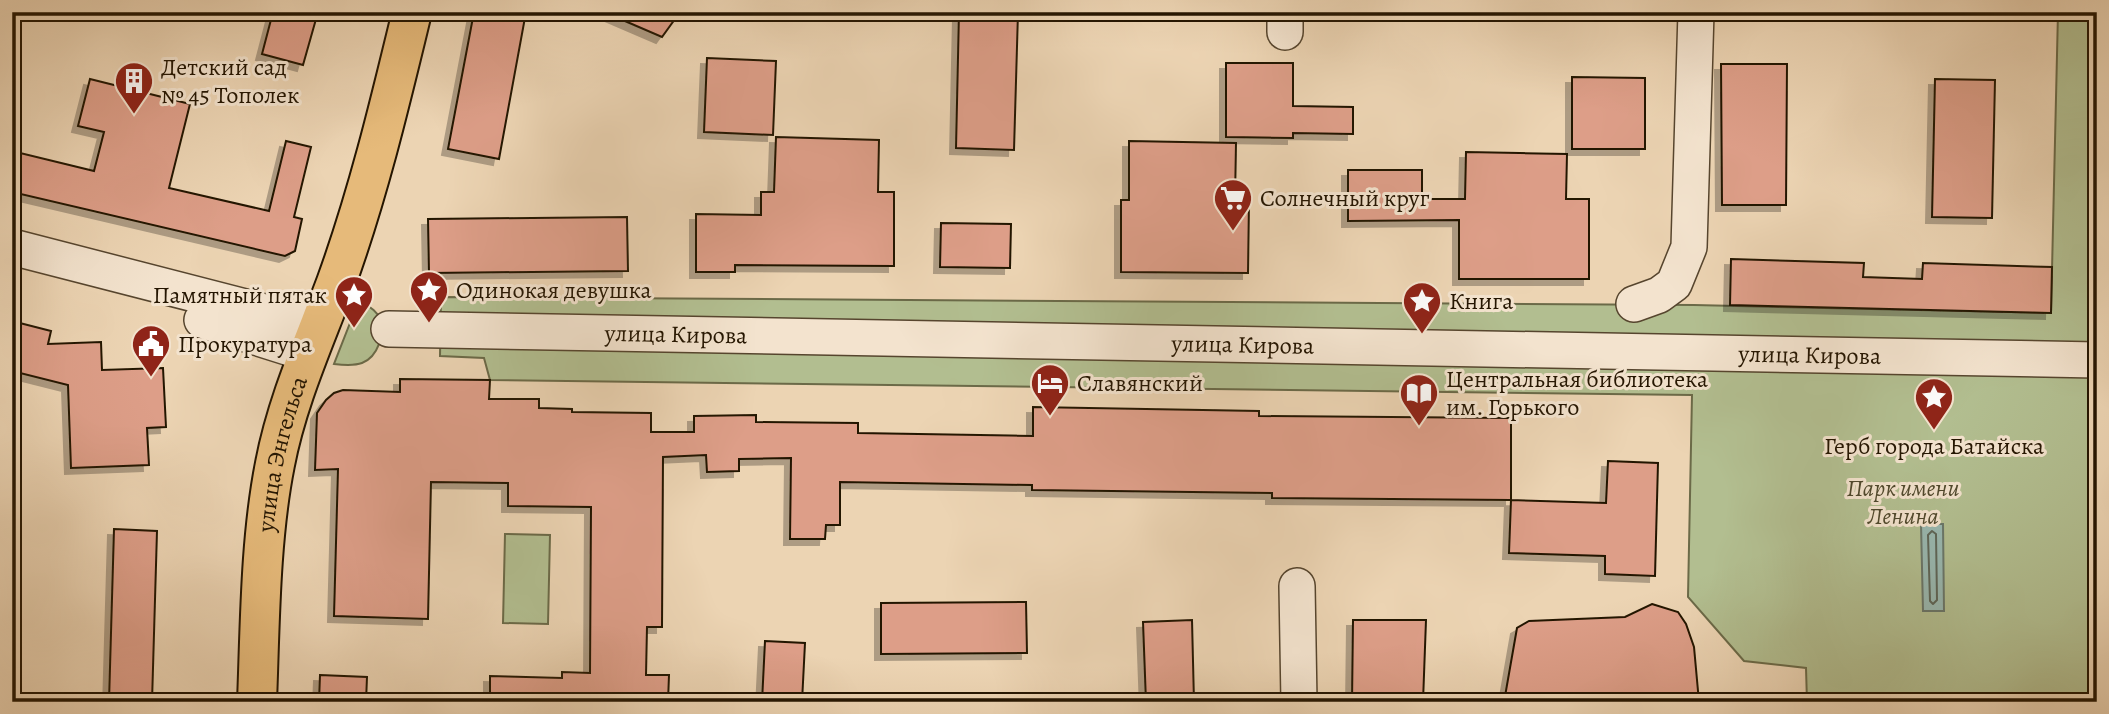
<svg xmlns="http://www.w3.org/2000/svg" width="2109" height="714" viewBox="0 0 2109 714" font-family="Alegreya,serif">
  <defs>
    <filter id="shadow"><feDropShadow dx="-6" dy="6" stdDeviation="0" flood-color="#0004"/></filter>
  </defs>
  <rect width="100%" height="100%" fill="#ecd4b3"/>
  <filter id="stains"><feTurbulence type="fractalNoise" baseFrequency=".00286" numOctaves="4"/><feColorMatrix values="0 0 0 0 .2 0 0 0 0 .09 0 0 0 0 .02 0 0 0 .5 -.17"/></filter>
  <radialGradient id="worn" r=".72"><stop offset=".6" stop-color="#630" stop-opacity="0"/><stop offset="1" stop-color="#630" stop-opacity=".3"/></radialGradient>
  <path fill="#b2be90" stroke="#6b6a48" stroke-width="2" d="M2058 12H2097V702H1807L1806 668 1744 661 1688 597 1692 395 490 380 484 358 440 356 441 297 1694 305 2051 313Z
    M359 300C366 305 377 310 380 319 385 334 378 357 362 363 354 366 343 365 334 364Z
    M505 534 550 535 548 624 503 623Z"/>
  <path fill="#99b8b0" stroke="#6a776a" stroke-width="2" d="M1921 524H1943L1944 611H1923Z"/>
  <g fill="none" stroke-linecap="round" stroke-linejoin="round">
    <path stroke="#5e6658" stroke-width="2" d="M1932 531 1936 534 1937 600 1933 604 1930 601 1928 535Z"/>
  </g>
  <path fill="#dd9e88" stroke="#241501" stroke-width="2" filter="url(#shadow)" d="M273 12H318L303 65 262 54Z
    M474 12H526L499 159 448 149Z
    M604 12H680L662 37Z
    M959 12H1018L1014 150 956 148Z
    M707 58 776 61 773 135 704 132Z
    M1226 63H1293V106L1353 107V134L1293 133V138L1226 137Z
    M1721 64H1787L1786 205H1722Z
    M1572 77 1645 78V149H1572Z
    M90 79 190 104 169 188 269 211 286 141 311 147 294 217 302 219 295 251 285 256 12 192V151L94 171 104 132 78 126Z
    M1935 79 1995 80 1992 218 1932 217Z
    M776 137 879 140 878 192H894V266L735 265V272H696V214L761 215V192H774Z
    M1129 141 1236 143 1235 201H1249L1248 273 1121 272V200H1129Z
    M1466 152 1567 154 1566 199H1589V279H1459V220L1348 221V170H1422V199H1465Z
    M627 217 628 271 429 273 428 219Z
    M941 223 1011 224 1010 268 940 267Z
    M1731 259 1864 263 1863 277 1922 279 1923 263 2052 267 2051 313 1730 305Z
    M12 321 51 331 48 344 101 342 102 370 163 368 166 427 147 428 149 465 71 468 68 385 12 371Z
    M400 379 490 380 489 399H539V408L572 409V412L651 413V432H694V416L756 415V422L858 423V433L1033 436V407L1259 411V416L1511 418V500L1272 498V493L1032 490V485L840 482V525H826L825 539H790L791 458 739 459V471L707 472 706 455 663 457 662 627H647L646 675H669L668 702 490 701V676L562 678V672L590 673 591 507 508 506V483L431 482 428 619 334 616 338 469 315 470 317 413 326 400 334 393 343 390 400 392Z
    M1608 461 1658 463 1655 576 1605 574V556L1509 553 1511 500 1606 503Z
    M114 529 157 531 152 702H109Z
    M1026 602 1027 653 881 654V603Z
    M1652 604 1678 612 1686 624 1694 647 1699 702H1504L1517 628 1529 621 1625 617Z
    M1192 620 1194 702H1146L1143 622Z
    M1353 620H1426L1423 702H1352Z
    M765 641 805 643 802 702H762Z
    M320 675 367 677 366 702H319Z"/>
  <g fill="none" stroke-linecap="round" stroke-linejoin="round">
    <g stroke="#56452e" stroke-width="38">
      <g id="minor">
        <path d="M1285 32V12"/>
        <path d="M12 247 319 326"/>
        <path d="M1634 304 1659 295 1674 284 1689 247 1696 12"/>
        <path d="M202 320 309 354"/>
        <path id="s1" d="M389 329 2097 360"/>
        <path d="M1297 586 1299 702"/>
      </g>
    </g>
    <g stroke="#241501" stroke-width="42">
      <g id="major">
        <path id="s2" d="M257 702C260 625 260 539 275 464 287 401 314 342 336 283 368 195 390 103 412 12"/>
      </g>
    </g>
    <use href="#minor" stroke="#f3e3ce" stroke-width="35"/>
    <use href="#major" stroke="#e6ba7a" stroke-width="38"/>
  </g>
  <defs>
    <g id="building-pin" transform="scale(2.0125)"><path d="M0 17L-7.5 6A9.5 9.5 0 1 1 7.5 6Z" fill="#8f2418" stroke="#f3e3ce"/><path d="M-4-6H4V6H1V3H-1V6H-4ZM-2.5-4.3h1.7v1.8h-1.7ZM.8-4.3h1.7v1.8H.8ZM-2.5-1h1.7V.8h-1.7ZM.8-1h1.7V.8H.8Z" fill="#fff"/></g>
    <g id="supermarket-pin" transform="scale(2.0125)"><path d="M0 17L-7.5 6A9.5 9.5 0 1 1 7.5 6Z" fill="#8f2418" stroke="#f3e3ce"/><path d="M-6-5.5h2.5l.6 2H6L4.5 2H-2.5L-4.4-4H-6ZM-1.5 3.2a1.3 1.3 0 1 0 .1 0ZM3 3.2a1.3 1.3 0 1 0 .1 0Z" fill="#fff"/></g>
    <g id="sight-pin" transform="scale(2.0125)"><path d="M0 17L-7.5 6A9.5 9.5 0 1 1 7.5 6Z" fill="#8f2418" stroke="#f3e3ce"/><path d="M0-6L1.8-2.2L6-1.7L2.9 1.2L3.7 5.4L0 3.3L-3.7 5.4L-2.9 1.2L-6-1.7L-1.8-2.2Z" fill="#fff"/></g>
    <g id="civic-pin" transform="scale(2.0125)"><path d="M0 17L-7.5 6A9.5 9.5 0 1 1 7.5 6Z" fill="#8f2418" stroke="#f3e3ce"/><path d="M-.6-6.5H3V-4.5H.6V-3L4-1V1h2V6H-6V1h2V-1L-.6-3ZM-1.2 2.5V6h2.4V2.5Z" fill="#fff"/></g>
    <g id="hotel-pin" transform="scale(2.0125)"><path d="M0 17L-7.5 6A9.5 9.5 0 1 1 7.5 6Z" fill="#8f2418" stroke="#f3e3ce"/><path d="M-6-4.5h1.5V1H6V5H4.5V3h-9V5H-6ZM-4 0a1.8 1.8 0 1 1 3.6 0ZM.5 0V-2.5h3Q6-2.5 6 0Z" fill="#fff"/></g>
    <g id="library-pin" transform="scale(2.0125)"><path d="M0 17L-7.5 6A9.5 9.5 0 1 1 7.5 6Z" fill="#8f2418" stroke="#f3e3ce"/><path d="M-6-4Q-3-5.5-.7-3.5V5Q-3 3-6 4ZM6-4Q3-5.5 .7-3.5V5Q3 3 6 4Z" fill="#fff"/></g>
  </defs>
  <g fill-rule="evenodd">
    <use href="#building-pin" x="134" y="81"/>
    <use href="#supermarket-pin" x="1233" y="198"/>
    <use href="#sight-pin" x="429" y="290"/>
    <use href="#sight-pin" x="354" y="295"/>
    <use href="#sight-pin" x="1422" y="301"/>
    <use href="#civic-pin" x="151" y="344"/>
    <use href="#hotel-pin" x="1050" y="383"/>
    <use href="#library-pin" x="1419" y="393"/>
    <use href="#sight-pin" x="1934" y="397"/>
  </g>
  <g text-anchor="middle" dominant-baseline="central" stroke-width="6" stroke-linejoin="round" paint-order="stroke">
    <g font-size="24" fill="#241501" stroke="#f3e3ce" text-anchor="start">
      <text x="161" y="67">Детский сад<tspan x="161" dy="28">№ 45 Тополек</tspan></text>
      <text x="1260" y="198">Солнечный круг</text>
      <text x="456" y="290">Одинокая девушка</text>
      <text x="327" y="295" text-anchor="end">Памятный пятак</text>
      <text x="1449" y="301">Книга</text>
      <text x="178" y="344">Прокуратура</text>
      <text x="1446" y="379">Центральная библиотека<tspan x="1446" dy="28">им. Горького</tspan></text>
      <text x="1077" y="383">Славянский</text>
      <text x="1934" y="446" text-anchor="middle">Герб города Батайска</text>
    </g>
    <g font-size="24" fill="#241501" stroke="#f3e3ce">
      <text stroke="none"><textPath href="#s1" startOffset="287">улица Кирова</textPath></text>
      <text stroke="none"><textPath href="#s1" startOffset="854">улица Кирова</textPath></text>
      <text stroke="none"><textPath href="#s1" startOffset="1421">улица Кирова</textPath></text>
      <text stroke="none"><textPath href="#s2" startOffset="250">улица Энгельса</textPath></text>
    </g>
    <g font-size="24" font-style="italic" fill="#4f482c" stroke="#f3e3ce">
      <text x="1903" y="488">Парк имени<tspan x="1903" dy="28">Ленина</tspan></text>
    </g>
  </g>
  <rect width="2109" height="714" fill="none" stroke="#ecd4b3" stroke-width="42"/>
  <rect x="14" y="14" width="2081" height="686" fill="none" stroke="#241501" stroke-width="3.5"/>
  <rect x="21" y="21" width="2067" height="672" fill="none" stroke="#241501" stroke-width="2"/>
  <rect width="100%" height="100%" filter="url(#stains)"/>
  <rect width="100%" height="100%" fill="url(#worn)"/>
</svg>
